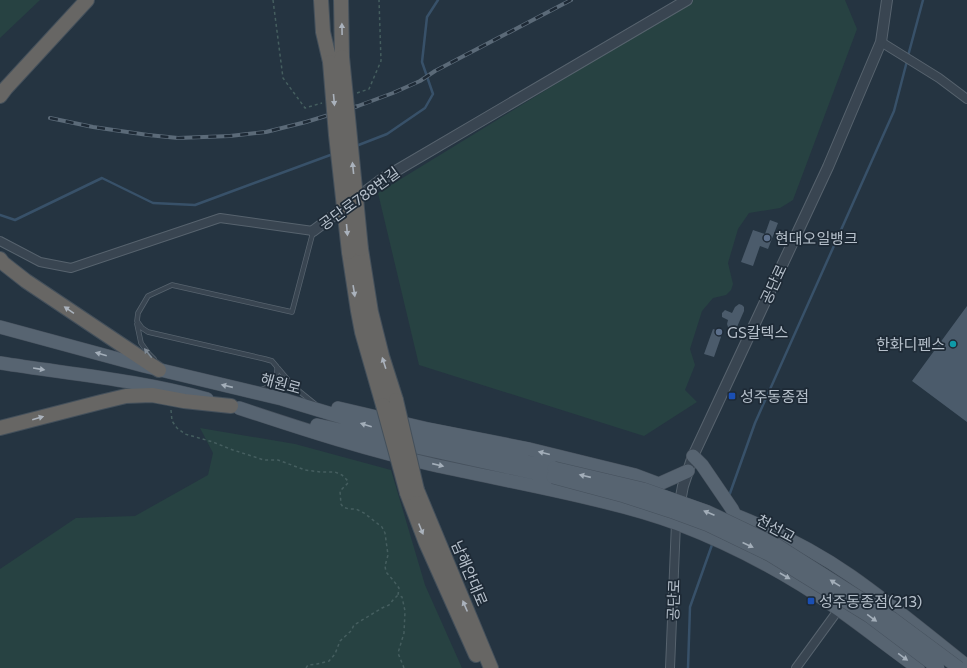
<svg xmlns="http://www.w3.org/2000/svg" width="967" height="668" viewBox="0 0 967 668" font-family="Commissioner,'Noto Sans KR',sans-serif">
  <rect width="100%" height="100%" fill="#253441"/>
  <path fill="#274242" d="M0 0H40L0 38Z
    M693 0H845L857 29 793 200 780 208 749 213 738 229 728 263 733 284 731 290 726 295 713 298 702 311 690 349 695 365 685 390 697 402 644 436 419 365 378 193Z
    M200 428 295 444 391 470 425 585 462 668H0V569L76 518 135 516 208 475 213 453Z"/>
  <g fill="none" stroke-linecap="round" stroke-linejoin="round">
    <path stroke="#385169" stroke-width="2.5" d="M908 56 923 0
      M356 146 387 134 425 108 433 94 422 62 427 17 438 0
      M0 215 15 220 102 178 153 203 195 205 333 154
      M729 496 755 423 894 111 907 61
      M688 668 690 607 713 542"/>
  </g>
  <path fill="#4b5b6b" d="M770 220 778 223 768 249 760 246 753 266 741 262 753 230 765 234Z
    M739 304 742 305 744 307V311L737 327 733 329H730L728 327 727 324 728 320 722 317V313L725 310 732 313 735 307Z
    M967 306V422L912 381Z
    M713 329 718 331 721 337 714 357 704 354Z"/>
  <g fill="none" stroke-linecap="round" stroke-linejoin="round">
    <g stroke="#57636e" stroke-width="5.5">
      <path id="service" d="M313 232 292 312 172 285 148 296 138 313 137 321 142 328 148 332 265 359 272 361 294 387 315 404
        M137 324 141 343 149 354 154 359
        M260 390C271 387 278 379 277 367"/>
    </g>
    <g stroke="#57636e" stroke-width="10">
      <path id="minor" d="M881 42 939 78 967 99
        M0 241 40 262 71 268 220 218 313 231
        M670 668 676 523
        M796 668 839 609"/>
    </g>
    <g stroke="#57636e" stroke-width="12">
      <path id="tertiary" d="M313 231 382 179 687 0
        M679 507 683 486 693 456 828 167 881 42 887 0"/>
    </g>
    <g stroke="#46515d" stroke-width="14">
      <path id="primary" d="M0 327 144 366 282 399 378 428 554 468
        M0 363C69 374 139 380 207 399
        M239 408C305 430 370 451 438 466 493 478 549 488 604 502 629 508 654 515 678 524 733 545 789 575 838 609 865 628 891 649 918 668
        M338 408 428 429 529 449 635 475 659 484 688 471
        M317 425 553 477
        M693 456 702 465 732 509 735 515C775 531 815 551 851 576 891 604 929 636 967 666"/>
    </g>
    <g stroke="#44505b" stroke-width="16">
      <path id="trunk" d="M321 0 323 32 330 62
        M341 0 342 57
        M0 96 6 88 87 0
        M361 249 371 312 382 356 396 400
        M349 252 358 311 362 332 383 405
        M0 259 3 263 26 281 159 370
        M0 428 101 402 126 396 152 395 184 401 231 406
        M417 490 491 668
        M407 493 426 543 476 655"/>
    </g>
    <path stroke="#455e5f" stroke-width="1.5" stroke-dasharray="3 3" stroke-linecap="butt" d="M273 0 283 78 305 108 322 103
      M357 93 369 89 381 61 379 0
      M171 410 172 421 177 428 185 434 213 442 230 449 264 460H278L305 470 321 472H335L342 475 348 481V483L340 491 341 504 343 507 349 509H356L364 513 382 527 385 533 388 555 385 566 386 572 393 580 399 588 398 595 402 597 405 611 404 633 398 653 404 668
      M306 668 308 665 317 664 329 661 335 654 340 641 351 631 354 625 382 608 389 605 393 600 398 595"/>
    <use href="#service" stroke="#394551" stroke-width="4"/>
    <use href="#minor" stroke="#394551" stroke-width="8"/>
    <use href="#tertiary" stroke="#394551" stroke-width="10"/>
    <use href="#primary" stroke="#576471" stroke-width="13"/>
    <use href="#trunk" stroke="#676664" stroke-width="14"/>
    <g stroke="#5b6a78" stroke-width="4">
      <path id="rail" d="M50 118 93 127 148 135 178 138 230 136 266 132 306 122 358 106 393 93 420 81 435 71 571 0"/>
    </g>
    <use href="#rail" stroke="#1e2a36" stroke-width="2.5" stroke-dasharray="8" stroke-linecap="butt"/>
    <g stroke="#46515d" stroke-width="14" stroke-linecap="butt">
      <path id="primary-bridge" d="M554 468 643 489 708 512 775 544 893 619 959 668
        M553 477 624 496 670 511 708 525 770 555 869 616 938 668"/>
    </g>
    <g stroke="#44505b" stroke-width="16" stroke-linecap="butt">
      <path id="trunk-bridge" d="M342 57 361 249
        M330 62 336 135 349 252
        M396 400 417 490
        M383 405 407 493"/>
    </g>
    <use href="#primary-bridge" stroke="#576471" stroke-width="13"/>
    <use href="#trunk-bridge" stroke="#676664" stroke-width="14"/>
  </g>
  <defs><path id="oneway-solid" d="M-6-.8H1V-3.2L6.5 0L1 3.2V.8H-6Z"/></defs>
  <g fill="#aab2bc">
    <use href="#oneway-solid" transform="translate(342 29) rotate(-91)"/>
    <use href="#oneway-solid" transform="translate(334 100) rotate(85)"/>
    <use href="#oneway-solid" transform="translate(353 168) rotate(-96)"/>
    <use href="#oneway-solid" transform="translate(347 230) rotate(85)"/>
    <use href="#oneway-solid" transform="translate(354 291) rotate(81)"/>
    <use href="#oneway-solid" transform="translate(69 310) rotate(-146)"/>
    <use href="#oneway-solid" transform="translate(384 363) rotate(-108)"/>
    <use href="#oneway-solid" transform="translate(38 418) rotate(-16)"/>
    <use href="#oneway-solid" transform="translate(421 529) rotate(68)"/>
    <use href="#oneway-solid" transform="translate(465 606) rotate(-113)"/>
  </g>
  <use fill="#7e8994" href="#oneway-solid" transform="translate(148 353) rotate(-129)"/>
  <g fill="#a3aeb9">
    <use href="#oneway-solid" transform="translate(101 354) rotate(-164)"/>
    <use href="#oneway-solid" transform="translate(39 369) rotate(9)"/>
    <use href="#oneway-solid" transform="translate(227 386) rotate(-167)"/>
    <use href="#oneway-solid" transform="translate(366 425) rotate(-163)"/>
    <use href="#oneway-solid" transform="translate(544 453) rotate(-166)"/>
    <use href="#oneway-solid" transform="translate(438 465) rotate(13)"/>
    <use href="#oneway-solid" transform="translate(585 476) rotate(-167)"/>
    <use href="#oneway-solid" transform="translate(709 513) rotate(-157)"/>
    <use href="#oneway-solid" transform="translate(748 545) rotate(25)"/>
    <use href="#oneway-solid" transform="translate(785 576) rotate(30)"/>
    <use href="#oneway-solid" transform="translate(835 583) rotate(-148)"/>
    <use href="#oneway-solid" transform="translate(872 618) rotate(36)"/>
    <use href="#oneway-solid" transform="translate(903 657) rotate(36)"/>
  </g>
  <g fill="#5c6f8a" stroke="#1e2a36" stroke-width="1.5">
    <circle cx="767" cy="238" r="4"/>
    <circle cx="719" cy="332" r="4"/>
  </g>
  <circle fill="#0f9aa8" stroke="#1e2a36" stroke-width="1.5" cx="953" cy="344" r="4"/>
  <g fill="#1a4fb4" stroke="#1e2a36" stroke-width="1.5">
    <rect x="728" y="392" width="8" height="8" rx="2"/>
    <rect x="807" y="597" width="8" height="8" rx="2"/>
  </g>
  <g text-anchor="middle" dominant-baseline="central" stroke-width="3.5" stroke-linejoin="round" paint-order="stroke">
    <g font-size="15" fill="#b6c0cb" stroke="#1e2a36">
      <text transform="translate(359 198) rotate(-36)">공단로788번길</text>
      <text transform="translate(773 284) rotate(-65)">공단로</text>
      <text transform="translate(281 383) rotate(15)">해원로</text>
      <text transform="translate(776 528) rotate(28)">천선교</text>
      <text transform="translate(470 573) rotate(67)">남해안대로</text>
      <text transform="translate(673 600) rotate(-88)">공단로</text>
    </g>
    <g font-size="15" fill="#b6c0cb" stroke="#1e2a36" text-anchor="start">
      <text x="775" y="238">현대오일뱅크</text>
      <text x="727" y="332">GS칼텍스</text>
      <text x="945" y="344" text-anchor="end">한화디펜스</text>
      <text x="740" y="396">성주동종점</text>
      <text x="819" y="601">성주동종점(213)</text>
    </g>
  </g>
</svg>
